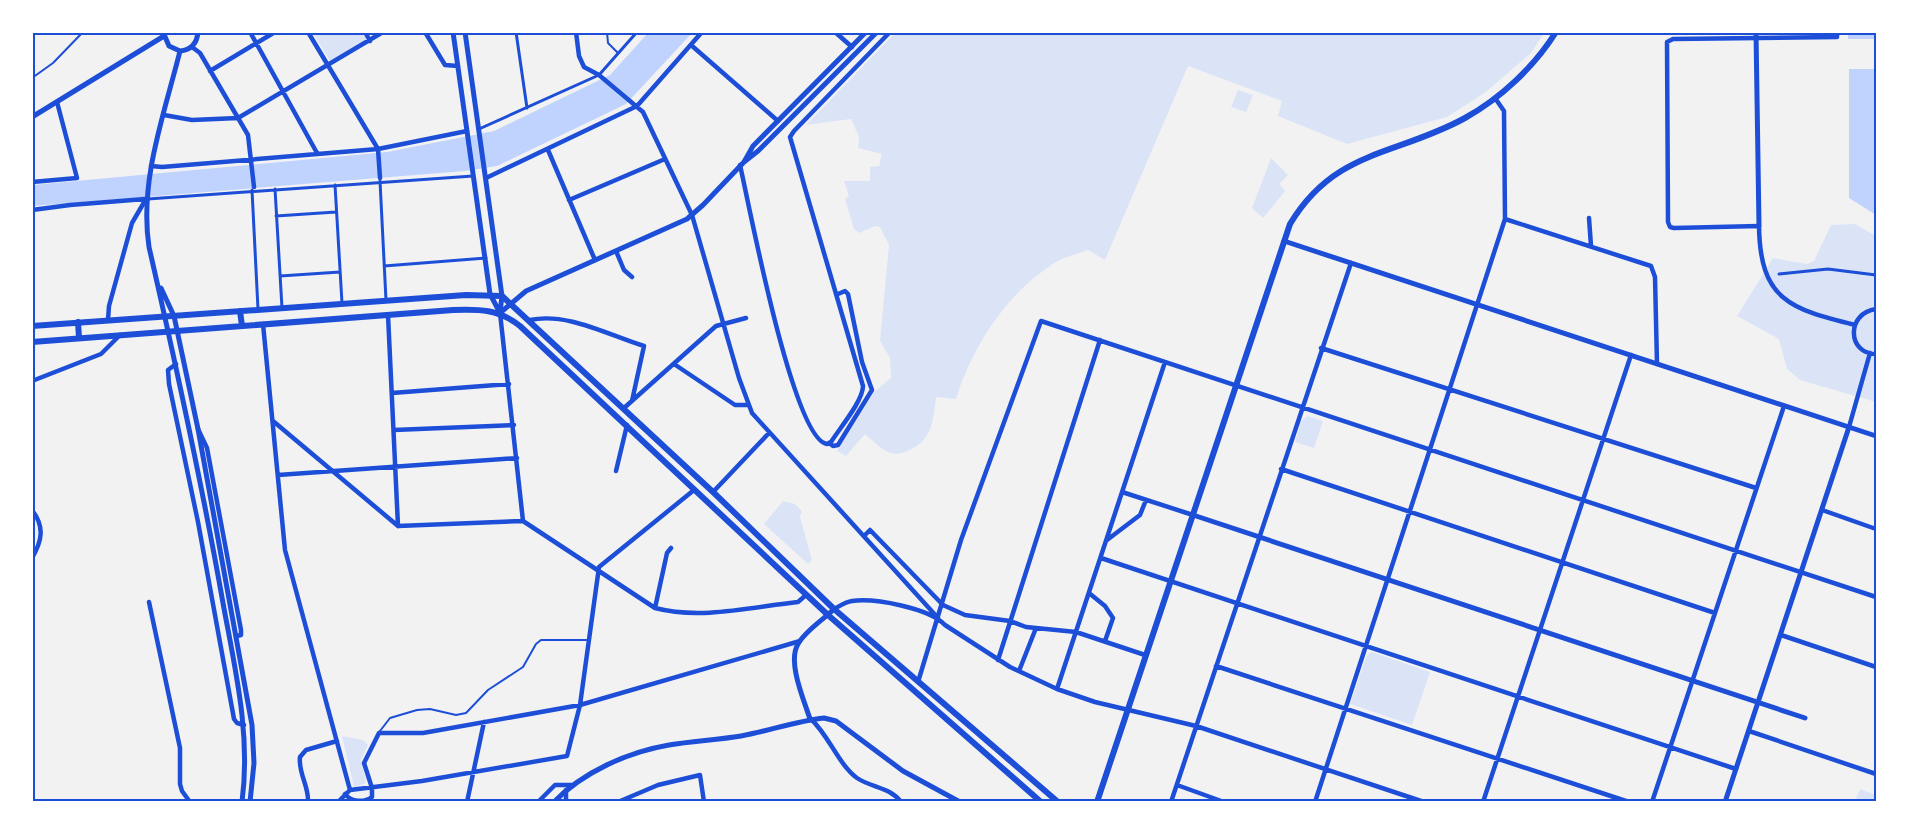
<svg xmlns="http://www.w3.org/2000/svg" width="1909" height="834" viewBox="0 0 1909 834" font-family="Mulish,sans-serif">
  <rect width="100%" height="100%" fill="#f2f2f2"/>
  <path fill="#dbe4f7" d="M313 33H362L367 39 330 61Z
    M895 33H1544L1531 53 1486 92 1447 117 1347 144 1278 116 1282 101 1188 66 1105 260 1088 250C1077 254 1063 257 1053 264 1005 295 973 346 956 399L936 397C933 420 933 439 910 450 904 453 897 455 890 453 882 450 872 440 865 434L846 456 837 451 875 391 891 378 890 358 880 341 889 245 880 227 875 226 859 233 854 229 845 199 849 196 844 181H870V167L879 166 882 154 858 148 859 137 851 119 806 125Z
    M1238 90 1253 95 1246 112 1231 107Z
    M1271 158 1288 175 1279 184 1285 191 1263 218 1252 208Z
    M1855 224 1876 236V402L1800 380 1787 369 1779 339 1737 316 1773 258 1807 264 1814 261 1831 225Z
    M1308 416 1323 421 1314 448 1295 442 1301 421Z
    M783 501 795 504 802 511 800 517 812 560 808 564 764 524Z
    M1372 652 1430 672 1412 725 1350 704 1367 655Z
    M342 736 363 740 368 745 361 760 366 782 364 784 354 787Z
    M1860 789 1876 795V801H1855Z"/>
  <path fill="#bfd3fe" d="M648 33H692L626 104 497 166 465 171 33 206V185L387 152 494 131 610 75Z
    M1848 33H1876V39H1848Z
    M1849 69H1876V215L1849 198Z"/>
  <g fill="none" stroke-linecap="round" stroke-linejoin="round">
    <path stroke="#1d4ed8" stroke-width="2" d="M607 32 608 43 618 53
      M32 78 53 63 83 32
      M380 731 390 718 417 710 430 709 456 715 466 713 488 690 523 667 536 644 541 640H589"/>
    <path stroke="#1d4ed8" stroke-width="3" d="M516 32 527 108
      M479 129 599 75 637 32
      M380 181 386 300
      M335 185 342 303
      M275 189 282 308
      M252 190 258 309
      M148 199 473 176
      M276 216 336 212
      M384 266 486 258
      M1779 274 1828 269 1876 275
      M280 276 340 272"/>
    <path stroke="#1d4ed8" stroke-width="4.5" d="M250 32 317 153
      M308 32 378 149 380 178
      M365 32 370 41
      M425 32 445 65 458 66
      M576 32 579 56 584 67 599 75 643 112 692 215 739 378 752 413 938 618
      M835 32 852 47
      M1837 32V37L1673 39 1667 42 1668 222 1670 227 1674 228 1759 226C1760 300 1790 309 1855 325
      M32 33 33 32
      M691 45 778 121
      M192 47 200 53 248 135 254 187
      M210 71 275 32
      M164 115 192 120 238 118 383 32
      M548 150 595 260
      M740 165C749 204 793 440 827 444L831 442C839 429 863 401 863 386L790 137 794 131 890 32
      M151 166 162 167 378 149 467 131
      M486 178 637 106 702 32
      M32 182 77 178 57 102
      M569 200 665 159
      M32 210 70 205 145 199
      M1589 218 1591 246
      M1505 219 1651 266 1655 277 1657 364
      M616 251 624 270 632 277
      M1876 309C1846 313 1847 354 1876 354
      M500 313 523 521
      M388 315 398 526
      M108 320 109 306 132 223 146 199
      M530 320C567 312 608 335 644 346L632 401
      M263 324 285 550 350 790
      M1321 348 1756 488
      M176 364 168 370 169 384 198 522 234 719 237 723 244 725
      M674 364 735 405H748
      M32 381 101 354 120 335
      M392 393 509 384
      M624 408 716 326 746 318
      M273 421 398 526
      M1849 427 1870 353
      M198 429 207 448 241 630V635L237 636
      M394 430 514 425
      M829 443 833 446 838 445 872 390 862 362 848 294 845 291 838 294
      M1281 469 1715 613
      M616 471 627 425
      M278 475 517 458
      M713 492 769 433
      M1122 492 1193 515
      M32 510C45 527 42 541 32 558
      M1822 510 1876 529
      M523 521 655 608C701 620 752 607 798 602L806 595
      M398 526 523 521
      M864 536 870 530 943 605 965 615 1010 621 1026 627 1076 632 1145 655
      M1107 540 1140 515 1146 500
      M1101 558 1736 769
      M1089 593 1105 606 1113 618 1105 641
      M149 602 180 748V784L182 791 190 802
      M655 608 667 553 671 548
      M834 609C840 606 845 602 852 601 875 598 929 608 945 625L1010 667 1057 689 1095 702 1196 726 1424 802
      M1781 635 1876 667
      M998 660 1100 340
      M1216 666 1629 802
      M1019 671 1036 628
      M918 682 961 540 1041 321 1876 597
      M1057 689 1165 362
      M811 719C829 736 839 765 857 778 872 788 890 787 901 802
      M1749 731 1876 774
      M1177 785 1224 802
      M566 790V802
      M345 794C351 802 364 803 372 797V788L364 763 379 733H423L580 705 800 641
      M308 802C309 786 298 773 300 757L306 750 337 741
      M338 802 350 790 422 781 567 756 580 705 599 567 694 490
      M467 802 484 722
      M538 802 555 785H573
      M618 802 658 785 700 775 704 802
      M1171 802 1351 263
      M1315 802 1505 219 1504 111 1495 98
      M1483 802 1631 355
      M1652 802 1784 406"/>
    <path stroke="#1d4ed8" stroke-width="5" d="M163 32 169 46 180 51C191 50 197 43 198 32
      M453 32 490 294 500 313
      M465 32 502 296 500 312
      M866 32 753 146 744 162 758 151 877 32
      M1756 32 1759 226
      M180 51C164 115 139 181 149 247 176 365 202 484 223 603 235 669 251 734 242 802
      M32 117 164 36
      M1284 241 1876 436
      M161 288 174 316 198 429 252 725 254 763 250 802
      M500 313 526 291 687 219 703 205 744 162
      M1193 515 1805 718
      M810 719C804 700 787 662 798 644 805 631 823 620 834 609
      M554 802C583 772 628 752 669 745 693 741 717 740 741 736 769 731 796 721 824 718L836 721 903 771 960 802
      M1725 802 1849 427"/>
    <path stroke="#1d4ed8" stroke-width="6" d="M240 311 242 326
      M78 322 79 338
      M32 326 466 295 502 296 713 492 834 609 1058 802
      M32 342 453 310C479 309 499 309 520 326L828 615 1041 802
      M1097 802 1290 224C1335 149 1396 156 1465 118 1501 98 1534 67 1556 32"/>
  </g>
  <rect width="1909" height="834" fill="none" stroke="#ffffff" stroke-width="68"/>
  <rect x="34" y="34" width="1841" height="766" fill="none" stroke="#1d4ed8" stroke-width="2"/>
</svg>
